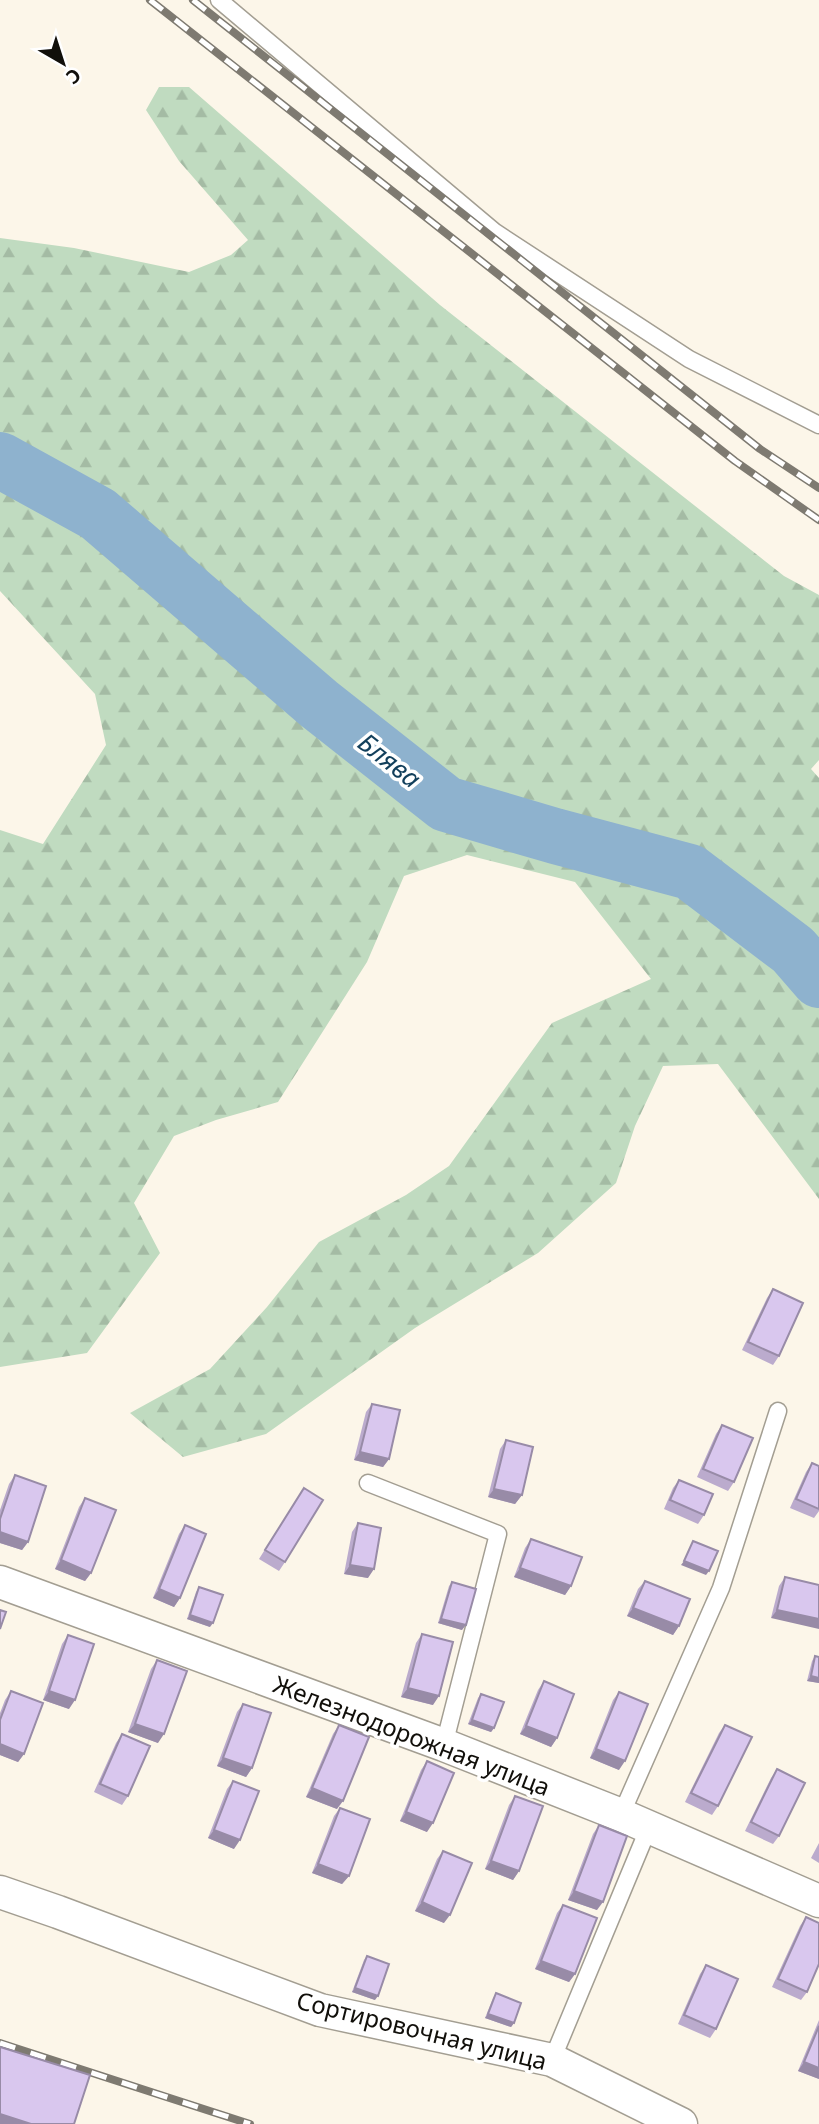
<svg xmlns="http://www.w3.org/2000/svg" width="819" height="2124" viewBox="0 0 819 2124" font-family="'Noto Sans',sans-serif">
  <defs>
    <pattern id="forest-firs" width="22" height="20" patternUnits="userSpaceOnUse" patternTransform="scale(1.75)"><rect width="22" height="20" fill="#c0dbc0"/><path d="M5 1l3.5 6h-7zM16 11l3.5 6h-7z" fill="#a4bba4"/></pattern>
  </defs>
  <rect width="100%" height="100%" fill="#fcf6e9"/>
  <path fill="url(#forest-firs)" d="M159 87H189L440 305 784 576 819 595V760L811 769 819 778V1199L718 1064 663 1066 635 1126 616 1183 538 1253 415 1328 266 1434 183 1457 130 1413 210 1369 267 1307 319 1242 406 1195 449 1166 552 1023 651 979 575 882 467 855 404 876 367 962 278 1102 216 1120 174 1136 134 1203 160 1253 87 1353 0 1367V830L43 844 106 745 95 694 0 591V238L74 248 189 272 231 255 248 240 179 161 146 110Z"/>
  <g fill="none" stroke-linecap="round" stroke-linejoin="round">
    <path stroke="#8eb2ce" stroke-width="56" d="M0 460 98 514 319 704 446 804 555 836 690 872 793 950 819 980"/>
    <g stroke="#a39e92" stroke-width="19">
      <path id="service" d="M219 0 495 232 689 359 819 425
        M368 1483 498 1534 444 1745
        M621 1815 721 1588 778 1411
        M552 2060 649 1827"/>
    </g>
    <g stroke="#a39e92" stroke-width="35">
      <path id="minor" d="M0 1582 444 1745 621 1815 819 1901
        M0 1892 58 1912 320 2010 552 2060 681 2124"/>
    </g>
    <use href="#service" stroke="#fff" stroke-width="16"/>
    <use href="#minor" stroke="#fff" stroke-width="32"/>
    <g stroke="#7e7a71" stroke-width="8">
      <path id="rail" d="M150 0 735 461 819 520
        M193 0 760 449 819 488
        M0 2043 250 2124"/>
    </g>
    <use href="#rail" stroke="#fff" stroke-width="5" stroke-dasharray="16" stroke-linecap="butt"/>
  </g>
  <path fill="#bbabcd" d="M773 1289 779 1356 773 1365 742 1350 767 1298Z
    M372 1404 389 1459 383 1467 354 1460 366 1412Z
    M722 1425 734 1482 728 1491 697 1477 716 1434Z
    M506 1440 522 1495 515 1504 488 1497 500 1449Z
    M812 1463 819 1466V1511L814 1518 790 1508 806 1472Z
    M15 1475 28 1542 22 1550 0 1543V1510L9 1484Z
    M679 1480 704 1515 698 1524 664 1509 673 1488Z
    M298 1497 285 1562 279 1571 259 1559Z
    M85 1498 91 1573 85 1581 55 1569 79 1507Z
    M358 1523 368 1578 344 1574 352 1532Z
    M185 1525 180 1598 174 1607 153 1598 179 1534Z
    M531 1539 571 1586 565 1595 514 1577 525 1548Z
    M785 1577 819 1585 771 1618 779 1586Z
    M645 1581 679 1626 673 1635 627 1616 638 1589Z
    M452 1582 462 1630 438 1623 449 1586Z
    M199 1587 210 1627 187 1619 196 1592Z
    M422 1634 433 1705 401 1697 416 1643Z
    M68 1635 69 1709 43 1700 62 1644Z
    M815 1656 819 1683 807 1681 812 1661Z
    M157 1660 158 1743 128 1732 151 1669Z
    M544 1681 557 1738 551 1747 520 1734 538 1690Z
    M11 1691 24 1754 18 1762 0 1755V1713L5 1700Z
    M619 1692V1770L590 1758 613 1700Z
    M481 1694 494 1728 491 1732 468 1724 478 1698Z
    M243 1704 252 1768 246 1777 217 1766 237 1712Z
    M339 1725 337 1809 306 1797 333 1734Z
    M725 1725 718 1806 712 1815 685 1802 719 1733Z
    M122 1734 128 1796 122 1805 94 1792 116 1743Z
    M427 1761V1832L400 1821 421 1770Z
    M777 1769 779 1836 773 1844 745 1831 771 1778Z
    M233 1781 234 1849 208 1838 227 1789Z
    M515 1796 519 1871 513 1880 485 1869 509 1805Z
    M340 1808 349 1876 342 1884 312 1873 334 1816Z
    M599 1825 597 1910 568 1900 593 1834Z
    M819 1843V1863L811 1858Z
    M443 1851 444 1923 415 1911 437 1859Z
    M563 1905 575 1974 569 1982 535 1969 557 1913Z
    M806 1917 807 1992 801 2000 772 1987 800 1926Z
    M367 1956 375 2000 352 1992 364 1960Z
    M706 1965 716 2029 710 2038 678 2024 700 1974Z
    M496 1993 514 2023 511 2027 485 2018 493 1998Z
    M819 2020V2079L798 2071Z"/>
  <path fill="#988ba7" d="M360 1452 389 1459 383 1467 354 1460Z
    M494 1489 522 1495 515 1504 488 1497Z
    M0 1532 28 1542 22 1550 0 1543Z
    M61 1560 91 1573 85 1581 55 1569Z
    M684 1561 709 1571 706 1575 681 1565Z
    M350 1565 374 1569 368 1578 344 1574Z
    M520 1568 571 1586 565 1595 514 1577Z
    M159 1589 180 1598 174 1607 153 1598Z
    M633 1608 679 1626 673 1635 627 1616Z
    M777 1610 819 1619V1629L771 1618Z
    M190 1615 213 1623 210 1627 187 1619Z
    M441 1619 466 1625 462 1630 438 1623Z
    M811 1676 819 1678V1683L807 1681Z
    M408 1688 439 1696 433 1705 401 1697Z
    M49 1691 75 1700 69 1709 43 1700Z
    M472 1720 494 1728 491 1732 468 1724Z
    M135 1724 164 1734 158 1743 128 1732Z
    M526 1726 557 1738 551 1747 520 1734Z
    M0 1744 24 1754 18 1762 0 1755Z
    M596 1749 625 1761 619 1770 590 1758Z
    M223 1758 252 1768 246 1777 217 1766Z
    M312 1788 343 1801 337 1809 306 1797Z
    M406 1812 433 1823 427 1832 400 1821Z
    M214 1830 240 1840 234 1849 208 1838Z
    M491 1861 519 1871 513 1880 485 1869Z
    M318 1864 349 1876 342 1884 312 1873Z
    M574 1891 603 1902 597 1910 568 1900Z
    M422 1902 450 1915 444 1923 415 1911Z
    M541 1961 575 1974 569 1982 535 1969Z
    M355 1988 378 1996 375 2000 352 1992Z
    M488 2014 514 2023 511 2027 485 2018Z
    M804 2062 819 2068V2079L798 2071Z
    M0 2114 31 2124H0Z"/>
  <path fill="#d9c7ee" stroke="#988ba7" stroke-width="2" d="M773 1289 803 1303 779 1356 748 1342Z
    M372 1404 400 1410 389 1459 360 1452Z
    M722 1425 753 1438 734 1482 703 1469Z
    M506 1440 533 1447 522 1495 494 1489Z
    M812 1463 819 1466V1509L796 1499Z
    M15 1475 46 1486 28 1542 0 1532V1519Z
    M679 1480 713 1494 704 1515 670 1500Z
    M304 1488 323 1500 285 1562 265 1550Z
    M85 1498 116 1510 91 1573 61 1560Z
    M358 1523 381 1528 374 1569 350 1565Z
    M185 1525 206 1534 180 1598 159 1589Z
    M531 1539 582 1557 571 1586 520 1568Z
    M693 1541 718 1551 709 1571 684 1561Z
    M785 1577 819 1585V1619L777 1610Z
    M645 1581 690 1599 679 1626 633 1608Z
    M452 1582 476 1589 466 1625 441 1619Z
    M199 1587 223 1595 213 1623 190 1615Z
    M0 1610 6 1612 0 1629Z
    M422 1634 453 1642 439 1696 408 1688Z
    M68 1635 94 1644 75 1700 49 1691Z
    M815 1656 819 1657V1678L811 1676Z
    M157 1660 187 1671 164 1734 135 1724Z
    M544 1681 574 1694 557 1738 526 1726Z
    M11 1691 43 1703 24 1754 0 1744V1720Z
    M619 1692 648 1704 625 1761 596 1749Z
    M481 1694 504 1702 494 1728 472 1720Z
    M243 1704 271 1713 252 1768 223 1758Z
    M339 1725 369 1737 343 1801 312 1788Z
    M725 1725 752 1737 718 1806 691 1793Z
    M122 1734 150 1746 128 1796 100 1784Z
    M427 1761 454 1773 433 1823 406 1812Z
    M777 1769 805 1783 779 1836 751 1822Z
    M233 1781 259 1791 240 1840 214 1830Z
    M515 1796 543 1806 519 1871 491 1861Z
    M340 1808 370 1819 349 1876 318 1864Z
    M599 1825 627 1836 603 1902 574 1891Z
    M443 1851 472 1863 450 1915 422 1902Z
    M563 1905 597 1918 575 1974 541 1961Z
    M806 1917 819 1923V1964L807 1992 778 1979Z
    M367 1956 389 1964 378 1996 355 1988Z
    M706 1965 738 1979 716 2029 684 2015Z
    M496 1993 521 2003 514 2023 488 2014Z
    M819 2026V2068L804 2062Z
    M0 2047 90 2075 74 2124H31L0 2114Z"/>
  <g text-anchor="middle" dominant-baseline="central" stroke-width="7" stroke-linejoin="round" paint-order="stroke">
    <g font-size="24" fill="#110f0a" stroke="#fff">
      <text transform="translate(412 1735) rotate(21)">Железнодорожная улица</text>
      <text transform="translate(422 2030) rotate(14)">Сортировочная улица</text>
    </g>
    <g font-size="26" font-style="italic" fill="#123f5b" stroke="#fff">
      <text transform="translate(390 760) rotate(38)">Блява</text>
    </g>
  </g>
  <g transform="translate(63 63) rotate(141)" stroke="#ffffff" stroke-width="5" paint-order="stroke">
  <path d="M0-5L12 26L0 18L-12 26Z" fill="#110f0a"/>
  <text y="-10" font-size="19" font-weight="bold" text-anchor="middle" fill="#110f0a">С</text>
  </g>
</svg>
